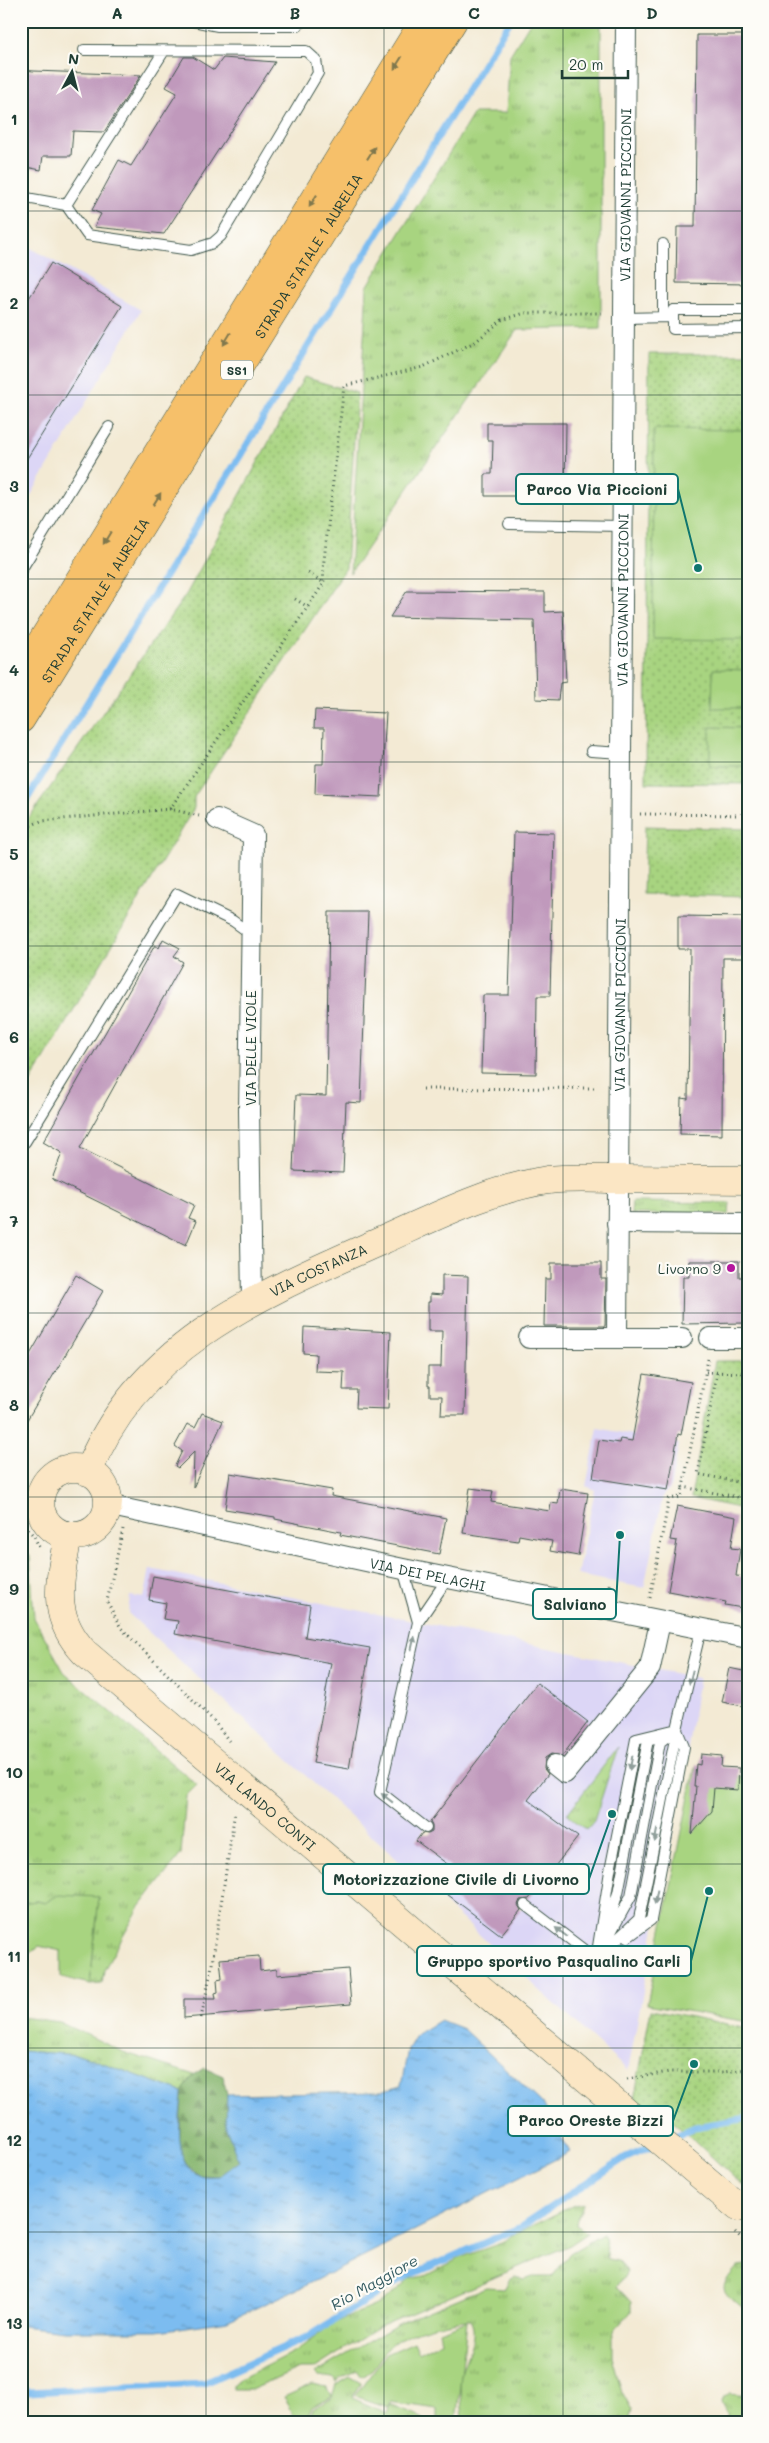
<svg xmlns="http://www.w3.org/2000/svg" width="769" height="2443" viewBox="0 0 769 2443" font-family="Mali,sans-serif">
  <defs>
    <pattern id="grass-tufts" width="24" height="20" patternUnits="userSpaceOnUse" patternTransform="scale(1.25)"><rect width="24" height="20" fill="#a8d480"/><path d="M3 7l-1-3M5 7V3M7 7l1-3M15 17l-1-3M17 17v-4M19 17l1-3" fill="none" stroke="#88ad6a"/></pattern>
    <pattern id="forest-firs" width="22" height="20" patternUnits="userSpaceOnUse" patternTransform="scale(1.25)"><rect width="22" height="20" fill="#86b66e"/><path d="M5 1l3.5 6h-7zM16 11l3.5 6h-7z" fill="#6d955b"/></pattern>
    <pattern id="park-dots" width="8" height="8" patternUnits="userSpaceOnUse" patternTransform="scale(1.25)"><rect width="8" height="8" fill="#a8d480"/><path d="M2 2h.1M6 6h.1" fill="none" stroke="#88ad6a" stroke-width="1.8" stroke-linecap="round"/></pattern>
    <pattern id="water-ripples" width="26" height="14" patternUnits="userSpaceOnUse" patternTransform="scale(1.25)"><rect width="26" height="14" fill="#7cbcf0"/><path d="M2 4q2-2 4 0t4 0M15 11q2-2 4 0t4 0" fill="none" stroke="#659ac3"/></pattern>
  </defs>
  <rect width="100%" height="100%" fill="#fdfcf7"/>
  <filter id="ink" filterUnits="userSpaceOnUse"><feTurbulence type="fractalNoise" baseFrequency=".02" numOctaves="2"/><feDisplacementMap in="SourceGraphic" scale="10" xChannelSelector="R" yChannelSelector="G"/><feConvolveMatrix kernelMatrix="1 2 1 2 8 2 1 2 1" color-interpolation-filters="sRGB"/></filter>
  <filter id="wash" filterUnits="userSpaceOnUse"><feTurbulence type="fractalNoise" baseFrequency=".0096" numOctaves="4" result="noise"/><feDisplacementMap in="SourceGraphic" scale="20" xChannelSelector="R" yChannelSelector="G"/><feGaussianBlur stdDeviation="1.12" result="paint"/><feColorMatrix in="noise" values="0 0 0 0 0 0 0 0 0 0 0 0 0 0 0 0 0 1.4 0 .05"/><feComposite in="paint" operator="in"/></filter>
  <g filter="url(#wash)">
    <rect width="100%" height="100%" fill="#f3ead4"/>
    <path fill="#dcd6f6" fill-rule="evenodd" d="M27 246 141 310 21 512V249Z
      M598 1428 679 1444 670 1489 663 1495 644 1588 577 1575 595 1490 586 1486Z
      M150 1569 699 1678 683 1778 628 2071 128 1613 130 1596 144 1598ZM153 1576 310 1605 301 1657 176 1635 178 1621 163 1619 166 1603 149 1599ZM334 1642 370 1648 349 1769 313 1762ZM537 1683 588 1722 528 1800 577 1837 501 1935 436 1885 450 1866 416 1840Z"/>
    <path fill="url(#grass-tufts)" stroke="#64885a" d="M531 21H601V328L517 330 350 573 367 287 474 113H506L510 55Z
      M632 1202 730 1203 729 1214H631Z
      M21 1542 30 1556 34 1618 64 1672 197 1785 186 1796 181 1854 139 1908 104 1970 102 1983 90 1984 99 1897 45 1903 36 1901 21 1903Z
      M618 1747 594 1821 586 1830 567 1814Z
      M21 2017 60 2022 123 2052 194 2075 182 2092 81 2055 21 2051Z
      M583 2203C582 2211 576 2217 576 2225L588 2233 570 2245 379 2327 314 2369H299L251 2390H233V2385L240 2379 297 2350 332 2324 383 2302 409 2279 425 2276 462 2257 504 2242 511 2236 574 2205Z
      M603 2234 608 2259 618 2261 627 2271 617 2287 631 2302V2312L615 2329 612 2339V2356L622 2392 632 2410 629 2422H463C463 2406 458 2390 461 2375 464 2359 480 2335 470 2320 451 2320 403 2332 390 2346 380 2356 375 2371 362 2377L357 2370 339 2379 336 2383 333 2378 319 2376 315 2373 400 2323 486 2287 505 2288 509 2280 515 2276 523 2280 533 2277H552L570 2253Z
      M745 2265 748 2267V2333L743 2325 746 2310C721 2290 716 2291 738 2266Z
      M350 2377 361 2383 352 2398 387 2413 390 2404 417 2415 426 2422H307L313 2409 332 2398 336 2385Z
      M730 2393 748 2395V2422H717L727 2415 721 2403 722 2399Z"/>
    <path fill="url(#forest-firs)" stroke="#527a51" d="M205 2068 223 2076 227 2095 226 2128 239 2161 219 2176 199 2175 188 2166 179 2150 182 2092 194 2075Z"/>
    <path fill="url(#park-dots)" stroke="#64885a" d="M649 354H748V784L646 783Z
      M304 377 357 393 346 568 194 797V808L21 1098V829L187 593Z
      M645 826 748 829V897L643 894Z
      M715 1361H748V1510L691 1498Z
      M651 2009 748 2028V2185H742L653 2102 643 2110 634 2100Z"/>
    <path fill="#a8d480" stroke="#64885a" d="M654 429 748 430V640L653 639Z
      M713 669 748 670V708H712Z
      M710 727 748 728V766H710Z
      M695 1767 748 1778V2022L647 2004Z
      M58 1895 99 1897 90 1984 61 1977V1951L39 1946 27 1955 21 1954V1903L36 1901 45 1903Z
      M467 2321 456 2422H437V2409L390 2402 388 2407 355 2396 386 2354 413 2342 418 2353 441 2341 439 2331Z
      M313 2384 326 2387 331 2397 312 2407 304 2422H298L284 2397Z"/>
    <path fill="url(#water-ripples)" stroke="#4e7c92" d="M440 2020 463 2029 543 2104 570 2152 302 2287 227 2321 158 2331H64L21 2326V2051L81 2055 182 2092C181 2115 171 2164 199 2175 205 2177 214 2176 219 2176L239 2161 226 2128 227 2095 379 2092 401 2086 408 2049 417 2034Z"/>
    <g fill="none" stroke-linecap="round" stroke-linejoin="round">
      <path stroke="#7cbcf0" stroke-width="7" d="M21 809 510 21
        M669 2139 695 2127 748 2118
        M21 2389 29 2392 204 2383 307 2337 399 2280 521 2227 626 2157 654 2145"/>
    </g>
    <g id="blocks">
      <path fill="#c099bc" d="M697 35H748V284L676 283 677 227H695Z
        M184 57H193L214 70 223 58 275 62 164 234 94 227 101 214 92 210 119 160 131 166 177 93 166 87Z
        M21 70 34 71 141 75 104 132 73 131 71 156H43L41 170 21 166Z
        M51 263 122 306 21 468V311Z
        M487 423H566L565 496H485V474H492L493 440H487Z
        M407 591 545 592V612L563 611 566 682 560 683 558 700 536 699 534 620 390 617Z
        M315 710 386 713 381 797 315 794 316 764H323L324 728H314Z
        M514 832 554 833 550 996H537L536 1074 481 1073 483 995H509Z
        M329 912H368L361 1103 346 1102 343 1173 293 1171 296 1095 326 1096Z
        M678 916 748 917V958H723L722 1135 680 1134 681 1098 688 1099 690 949H678Z
        M163 939 180 948 174 956 183 962 80 1148 194 1205 188 1218 196 1221 186 1245 52 1179 62 1153 43 1142 155 945 159 948Z
        M689 1261H739V1277H745V1323L682 1324 683 1277H689Z
        M551 1263H601V1279H606L605 1326H544L545 1279H551Z
        M76 1275 103 1291 21 1430V1370Z
        M442 1275 468 1276 465 1415H441L442 1396H430V1386H428V1367H441L442 1331H428V1302H430V1294L442 1295Z
        M304 1327 391 1332 388 1409 356 1408 357 1390H343L344 1372 315 1371 316 1354 303 1353Z
        M644 1374 691 1382 681 1435 678 1434 668 1490 593 1478 599 1440 619 1443 620 1439 632 1441Z
        M202 1413 223 1421 193 1488 194 1452 178 1468 175 1466 182 1451 175 1446 187 1424 195 1427Z
        M230 1473 332 1490 331 1496 446 1518 439 1554 340 1535 341 1532 275 1519V1517L225 1509Z
        M470 1488 493 1491 491 1502 550 1511 551 1503 558 1504 560 1489 588 1493 578 1556 550 1551 552 1541 519 1535 518 1541 463 1533Z
        M677 1506 736 1517 731 1548 740 1549 736 1576 748 1577V1609L725 1605 726 1602 668 1591 677 1541 670 1540Z
        M153 1576 310 1605 305 1637 370 1648 349 1769 313 1763 331 1663 175 1634 178 1621 163 1619 166 1603 149 1600Z
        M729 1668 748 1672V1707L722 1702Z
        M537 1683 588 1722 562 1756 551 1754 545 1758 544 1769 548 1774 528 1800 578 1837 529 1899 520 1900 518 1905 521 1910 501 1935 435 1885 450 1866 416 1841 422 1833 428 1834 432 1832V1826L430 1822Z
        M701 1754 722 1756 721 1767 739 1768 738 1790 714 1788 712 1811 692 1834 696 1786H694L696 1764 700 1765Z
        M259 1956 260 1971 277 1969V1975L348 1969 351 2004 184 2018V1999H216L215 1993 218 1992 217 1980 222 1979 220 1959Z"/>
    </g>
  </g>
  <g filter="url(#ink)">
    <use href="#blocks" fill-opacity="0" stroke="#3f574c" stroke-width="1"/>
    <g fill="none" stroke-linecap="round" stroke-linejoin="round">
      <g stroke="#3f574c" stroke-width="12">
        <path id="lane" d="M193 21 218 26H298V21
          M21 197 66 205 87 235 191 250 213 243 221 236 318 73 316 60 306 51 84 50
          M66 205 164 51
          M748 310H673V329L748 328
          M663 317V244
          M625 318 669 317
          M509 524 623 526
          M21 570 109 427
          M591 751 622 753
          M25 1142 177 894 233 921 251 934
          M403 1569 418 1622 448 1578
          M418 1622 380 1792 426 1828
          M525 1905 596 1959
          M606 1929 618 1893 648 1740 657 1737
          M628 1937 651 1920 684 1747 677 1730
          M601 1950 631 1896 660 1742 670 1734
          M596 1959 639 1919 677 1729 701 1629
          M596 1959 610 1871 636 1739 677 1729"/>
      </g>
      <g stroke="#3f574c" stroke-width="22">
        <g id="street">
          <path d="M217 819 253 835 249 1111 252 1301"/>
          <path d="M617 1223 748 1224"/>
          <path id="s1" d="M529 1338H617L626 21"/>
          <path d="M617 1338H682"/>
          <path d="M710 1338H748"/>
          <path id="s2" d="M107 1505 403 1569 748 1638"/>
          <path d="M555 1765 565 1773 650 1668 660 1622"/>
        </g>
      </g>
      <g stroke="#3f574c" stroke-width="29">
        <g id="secondary">
          <circle cx="74" cy="1502" r="34"/>
          <path id="s3" d="M88 1472C138 1343 266 1292 383 1240 437 1216 490 1189 548 1180 572 1177 597 1179 621 1179 663 1179 706 1180 748 1180"/>
          <path id="s4" d="M68 1535C60 1582 49 1615 85 1653L738 2207"/>
        </g>
      </g>
      <g stroke="#3f574c" stroke-width="29">
        <g id="highway">
          <path d="M21 675 424 21"/>
          <path id="s5" d="M21 719 453 21"/>
        </g>
      </g>
      <path stroke="#3f574c" stroke-width="3" stroke-dasharray="1 4" stroke-linecap="butt" d="M308 573 324 583
        M295 599 308 607
        M170 809 324 583 323 569 344 386 423 367 475 342 502 320 525 313H604
        M640 814 748 815
        M21 836 25 828 41 821 170 809 199 816
        M423 1089 598 1088
        M708 1359 683 1487 748 1499
        M706 1372 748 1373
        M717 1373 698 1474 748 1484
        M21 1522 34 1536 40 1549
        M123 1529 107 1601 121 1628 213 1720 229 1741
        M608 1590 610 1581
        M650 1598 669 1499 681 1497 683 1487
        M201 2018 211 1971 235 1811
        M627 2079 669 2072H724L748 2069
        M735 2232 748 2244"/>
      <use href="#lane" stroke="#fff" stroke-width="10"/>
      <use href="#street" stroke="#fff" stroke-width="20"/>
      <use href="#secondary" stroke="#fbe6c4" stroke-width="28"/>
      <use href="#highway" stroke="#f6c06b" stroke-width="28"/>
    </g>
    <defs><path id="oneway-solid" d="M-6-.8H1V-3.2L6.5 0L1 3.2V.8H-6Z" transform="scale(1.25)"/></defs>
    <g fill="#80784d">
      <use href="#oneway-solid" transform="translate(398 63) rotate(122)"/>
      <use href="#oneway-solid" transform="translate(371 153) rotate(-58)"/>
      <use href="#oneway-solid" transform="translate(313 201) rotate(122)"/>
      <use href="#oneway-solid" transform="translate(227 339) rotate(121)"/>
      <use href="#oneway-solid" transform="translate(157 499) rotate(-58)"/>
      <use href="#oneway-solid" transform="translate(107 538) rotate(121)"/>
    </g>
    <g fill="#8f9e9a">
      <use href="#oneway-solid" transform="translate(413 1643) rotate(-77)"/>
      <use href="#oneway-solid" transform="translate(691 1677) rotate(104)"/>
      <use href="#oneway-solid" transform="translate(631 1763) rotate(101)"/>
      <use href="#oneway-solid" transform="translate(387 1798) rotate(-142)"/>
      <use href="#oneway-solid" transform="translate(656 1835) rotate(101)"/>
      <use href="#oneway-solid" transform="translate(656 1897) rotate(101)"/>
      <use href="#oneway-solid" transform="translate(561 1932) rotate(-143)"/>
    </g>
  </g>
  <path fill="none" stroke="#1f3d34" stroke-width="1" stroke-opacity="0.55" d="M206 21V2422M384 21V2422M563 21V2422M21 211H748M21 395H748M21 579H748M21 762H748M21 946H748M21 1130H748M21 1313H748M21 1497H748M21 1681H748M21 1864H748M21 2048H748M21 2232H748"/>
  <circle fill="#b5179e" stroke="#fdfcf7" stroke-width="2" cx="731" cy="1268" r="5"/>
  <g text-anchor="middle" dominant-baseline="central" stroke-width="4.5" stroke-linejoin="round" paint-order="stroke">
    <rect fill="#fdfcf7" stroke="#62766e" stroke-width="1" x="221" y="360.5" width="32" height="19" rx="4"/>
    <g font-size="12" font-weight="bold" fill="#1f3d34">
      <text x="237" y="370">SS1</text>
    </g>
    <g font-size="14" fill="#1f3d34" stroke="#fdfcf7">
      <text stroke="none"><textPath href="#s1" startOffset="1231">VIA GIOVANNI PICCIONI</textPath></text>
      <text stroke="none"><textPath href="#s5" startOffset="545">STRADA STATALE 1 AURELIA</textPath></text>
      <text stroke="none"><textPath href="#s5" startOffset="140">STRADA STATALE 1 AURELIA</textPath></text>
      <text stroke="none"><textPath href="#s1" startOffset="826">VIA GIOVANNI PICCIONI</textPath></text>
      <text stroke="none"><textPath href="#s1" startOffset="421">VIA GIOVANNI PICCIONI</textPath></text>
      <text transform="translate(250 1048) rotate(-90)">VIA DELLE VIOLE</text>
      <text stroke="none"><textPath href="#s3" startOffset="315">VIA COSTANZA</textPath></text>
      <text stroke="none"><textPath href="#s2" startOffset="328">VIA DEI PELAGHI</textPath></text>
      <text stroke="none"><textPath href="#s4" startOffset="362">VIA LANDO CONTI</textPath></text>
    </g>
    <g font-size="14" fill="#1f3d34" stroke="#fdfcf7" text-anchor="end">
      <text x="721" y="1268">Livorno 9</text>
    </g>
    <g font-size="15" font-style="italic" fill="#365d63" stroke="#fdfcf7">
      <text transform="translate(374 2282) rotate(-29)">Rio Maggiore</text>
    </g>
  </g>
  <path fill="none" stroke="#0f766e" stroke-width="2" d="M698 568L678 489M620 1535L616 1604M612 1814L589 1879M709 1891L691 1961M694 2064L673 2121"/>
  <g fill="#0f766e" stroke="#fdfcf7" stroke-width="2">
    <circle cx="698" cy="568" r="5"/>
    <circle cx="620" cy="1535" r="5"/>
    <circle cx="612" cy="1814" r="5"/>
    <circle cx="709" cy="1891" r="5"/>
    <circle cx="694" cy="2064" r="5"/>
  </g>
  <g fill="#fdfcf7" stroke="#0f766e" stroke-width="2">
    <rect x="516" y="474" width="162" height="30" rx="5"/>
    <rect x="533" y="1589" width="83" height="30" rx="5"/>
    <rect x="323" y="1864" width="266" height="30" rx="5"/>
    <rect x="417" y="1946" width="274" height="30" rx="5"/>
    <rect x="508" y="2106" width="165" height="30" rx="5"/>
  </g>
  <g font-size="15" text-anchor="middle" font-weight="bold" fill="#1f3d34">
    <text x="597" y="495">Parco Via Piccioni</text>
    <text x="575" y="1610">Salviano</text>
    <text x="456" y="1885">Motorizzazione Civile di Livorno</text>
    <text x="554" y="1967">Gruppo sportivo Pasqualino Carli</text>
    <text x="591" y="2126">Parco Oreste Bizzi</text>
  </g>
  <rect width="769" height="2443" fill="none" stroke="#fdfcf7" stroke-width="55"/>
  <g transform="translate(72 72) rotate(7)" stroke="#fdfcf7" stroke-width="4" paint-order="stroke">
  <path d="M0-4L9 19L0 12L-9 19Z" fill="#1f3d34"/>
  <text y="-8" font-size="14" font-weight="bold" text-anchor="middle" fill="#1f3d34">N</text>
  </g>
  <path d="M562 70v8h66v-8" fill="none" stroke="#1f3d34" stroke-width="2.5"/>
  <text x="569" y="70" font-size="15" fill="#1f3d34" stroke="#fdfcf7" stroke-width="4" paint-order="stroke">20 m</text>
  <rect x="28" y="28" width="714" height="2388" fill="none" stroke="#1f3d34" stroke-width="2"/>
  <g font-size="16" text-anchor="middle" font-weight="bold" fill="#1f3d34">
    <text x="117" y="19">A</text>
    <text x="295" y="19">B</text>
    <text x="474" y="19">C</text>
    <text x="652" y="19">D</text>
    <text x="14" y="125">1</text>
    <text x="14" y="309">2</text>
    <text x="14" y="492">3</text>
    <text x="14" y="676">4</text>
    <text x="14" y="860">5</text>
    <text x="14" y="1043">6</text>
    <text x="14" y="1227">7</text>
    <text x="14" y="1411">8</text>
    <text x="14" y="1595">9</text>
    <text x="14" y="1778">10</text>
    <text x="14" y="1962">11</text>
    <text x="14" y="2146">12</text>
    <text x="14" y="2329">13</text>
  </g>
</svg>
